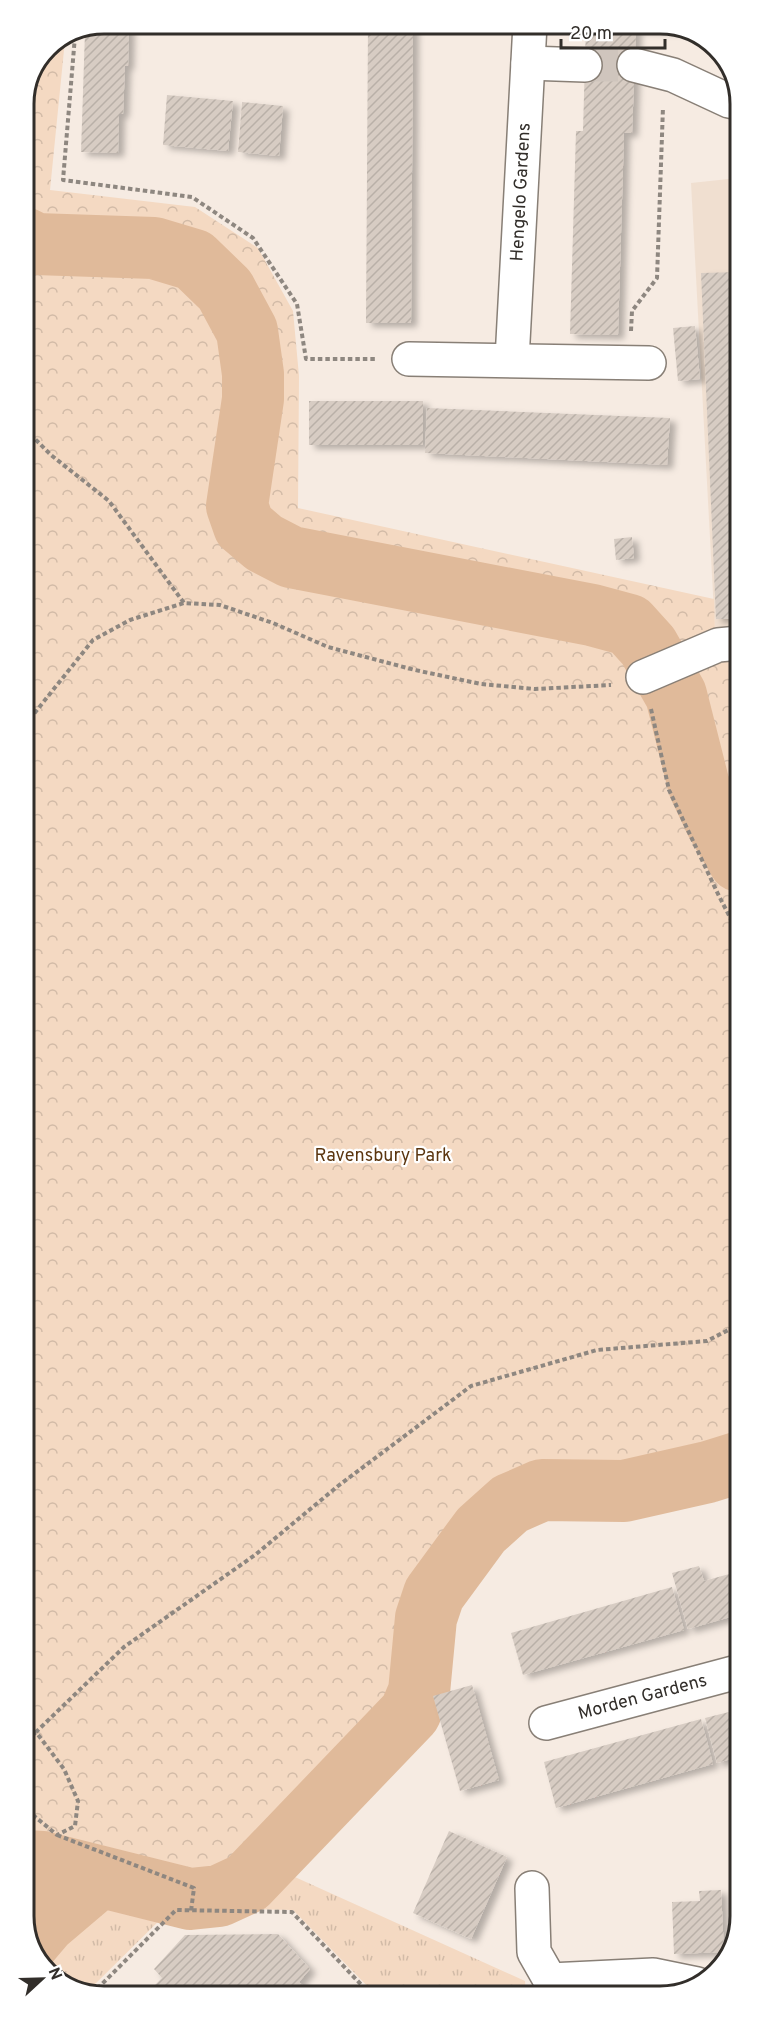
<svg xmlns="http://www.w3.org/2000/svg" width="765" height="2021" viewBox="0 0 765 2021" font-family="Overpass,sans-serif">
  <defs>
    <pattern id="grass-tufts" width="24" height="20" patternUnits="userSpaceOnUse" patternTransform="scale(1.5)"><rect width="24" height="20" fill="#f4d9c2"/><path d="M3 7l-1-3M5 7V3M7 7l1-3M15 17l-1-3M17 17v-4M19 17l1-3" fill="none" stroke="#d2bba7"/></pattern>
    <pattern id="forest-crowns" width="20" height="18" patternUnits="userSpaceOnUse" patternTransform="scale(1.5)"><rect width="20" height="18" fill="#f4d9c2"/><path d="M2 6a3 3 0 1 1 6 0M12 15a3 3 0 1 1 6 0" fill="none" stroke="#d2bba7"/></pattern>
    <pattern id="building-hatch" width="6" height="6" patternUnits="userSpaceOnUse" patternTransform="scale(1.5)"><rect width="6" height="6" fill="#d7ccc3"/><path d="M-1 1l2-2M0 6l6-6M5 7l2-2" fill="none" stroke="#b9b0a8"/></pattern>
    <filter id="shadow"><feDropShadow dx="6" dy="4" stdDeviation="3" flood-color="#0004"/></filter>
  </defs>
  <rect width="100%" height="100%" fill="#f6ebe2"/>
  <path fill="#f0dfd0" d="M738 178 739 631 715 632 691 183Z"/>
  <path fill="url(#grass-tufts)" d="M286 1873 525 1981 526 1995 377 1996 293 1910 172 1908 87 1992 55 1980 37 1953C56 1926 79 1906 107 1889 140 1894 191 1909 223 1903 245 1899 267 1884 286 1873Z"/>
  <path fill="url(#forest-crowns)" d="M65 40 50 190 195 207 258 248 293 311 299 376 298 508 714 599 715 632 739 656 740 1473 718 1480 614 1502 548 1499 519 1509 490 1535 440 1599 434 1616 431 1676 428 1696 416 1717 252 1892 223 1903H191L107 1889C79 1906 56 1926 37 1953L27 1938 24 99 48 47Z"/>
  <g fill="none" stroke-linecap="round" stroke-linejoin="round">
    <path stroke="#e0ba9a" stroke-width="62" d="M24 238 36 244 154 248 194 260 225 290 247 331 253 374V399L237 506 244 526 264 543 291 557 592 615 629 625 648 646 676 695 699 786 716 822 739 861
      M27 1861 42 1862 190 1899 219 1896 247 1883 410 1713 419 1692 426 1618 434 1594 481 1530 510 1504 542 1490 624 1491 708 1472 740 1462
      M29 1942 46 1922 99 1877"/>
  </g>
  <path fill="url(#building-hatch)" filter="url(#shadow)" d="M104 24H129L128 66H125L123 114H119L118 153 81 152 85 32Z
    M368 24H413L411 323H366Z
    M586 24H666L680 30 636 29 632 133H624L618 335 570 334 576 131H583Z
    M167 95 233 101 228 151 163 145Z
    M242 102 283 106 279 156 238 152Z
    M738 272 739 619H716L701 273Z
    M695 326 700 379 678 381 673 328Z
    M309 401H423V445H309Z
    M427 408 670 418 667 465 425 453Z
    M632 537 634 558 616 560 614 539Z
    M699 1566 704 1581 740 1571 741 1614 688 1629 672 1573Z
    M672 1587 684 1630 523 1675 511 1633Z
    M472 1685 499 1780 460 1791 433 1696Z
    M741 1709V1756L717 1763 705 1718Z
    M701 1719 713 1764 556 1808 544 1762Z
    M449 1831 507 1857 471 1939 413 1913Z
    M721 1890 724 1952 674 1954 672 1902 700 1901 699 1891Z
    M736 1892H741V1917L737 1928Z
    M278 1934 310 1969 299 1982 314 1996H263L255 1988H208L201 1996 143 1997 162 1978 154 1969 185 1935Z"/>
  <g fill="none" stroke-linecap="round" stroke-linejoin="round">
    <path stroke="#cfc5bd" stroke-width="33" stroke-dasharray="33 16" stroke-linecap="butt" d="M585 65H634"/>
    <g stroke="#887f76" stroke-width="36">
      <g id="minor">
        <path d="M528 63 585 65"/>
        <path d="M634 65 673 75 729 101 738 103"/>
        <path d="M409 359 649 363"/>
        <path id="s1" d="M512 360 530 24"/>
        <path d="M643 677 718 645 739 643"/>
        <path id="s2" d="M546 1723 741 1671"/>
        <path d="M532 1888 534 1952 550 1980 653 1975 697 1984"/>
      </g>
    </g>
    <path stroke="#8e8780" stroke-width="4" stroke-dasharray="4.5 3" stroke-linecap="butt" d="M75 36 63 180 192 197 253 238 297 304 306 359H377
      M631 331 632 311 657 278 663 107
      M25 429 51 455 109 501 184 603 220 605 273 623 328 647 415 670 481 684 535 689 611 685
      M651 709 669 790 718 894 739 935
      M25 725 93 640 130 620 184 603
      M27 1741 36 1732
      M27 1810 57 1835 75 1826 78 1801 64 1769 36 1732 124 1647 255 1555 338 1486 471 1386 597 1350 707 1341 740 1324
      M57 1835 194 1888 191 1911
      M92 1994 176 1910 292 1912 372 1996"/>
    <use href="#minor" stroke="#fff" stroke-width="33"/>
  </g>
  <g text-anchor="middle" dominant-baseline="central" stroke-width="4.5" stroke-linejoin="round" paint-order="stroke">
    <g font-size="18" fill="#322e2a" stroke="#fff">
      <text stroke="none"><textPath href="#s1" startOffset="168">Hengelo Gardens</textPath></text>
      <text stroke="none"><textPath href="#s2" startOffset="100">Morden Gardens</textPath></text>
    </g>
    <g font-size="18" fill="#5b3610" stroke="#fff">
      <text x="383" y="1156">Ravensbury Park</text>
    </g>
  </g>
  <path d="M0 0H765V2021H0ZM104 34H660A70 70 0 0 1 730 104V1916A70 70 0 0 1 660 1986H104A70 70 0 0 1 34 1916V104A70 70 0 0 1 104 34Z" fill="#fff" fill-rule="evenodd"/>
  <path fill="none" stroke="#322e2a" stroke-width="3" d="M104 34H660A70 70 0 0 1 730 104V1916A70 70 0 0 1 660 1986H104A70 70 0 0 1 34 1916V104A70 70 0 0 1 104 34Z"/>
  <g transform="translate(42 1979) rotate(68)" stroke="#ffffff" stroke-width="4.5" paint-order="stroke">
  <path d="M0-4.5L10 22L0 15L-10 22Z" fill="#322e2a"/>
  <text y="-9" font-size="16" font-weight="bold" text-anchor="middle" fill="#322e2a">N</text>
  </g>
  <path d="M561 39v9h104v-9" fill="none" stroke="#322e2a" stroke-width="3"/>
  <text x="570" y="39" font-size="18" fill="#322e2a" stroke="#ffffff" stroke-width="4.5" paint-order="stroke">20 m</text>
</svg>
